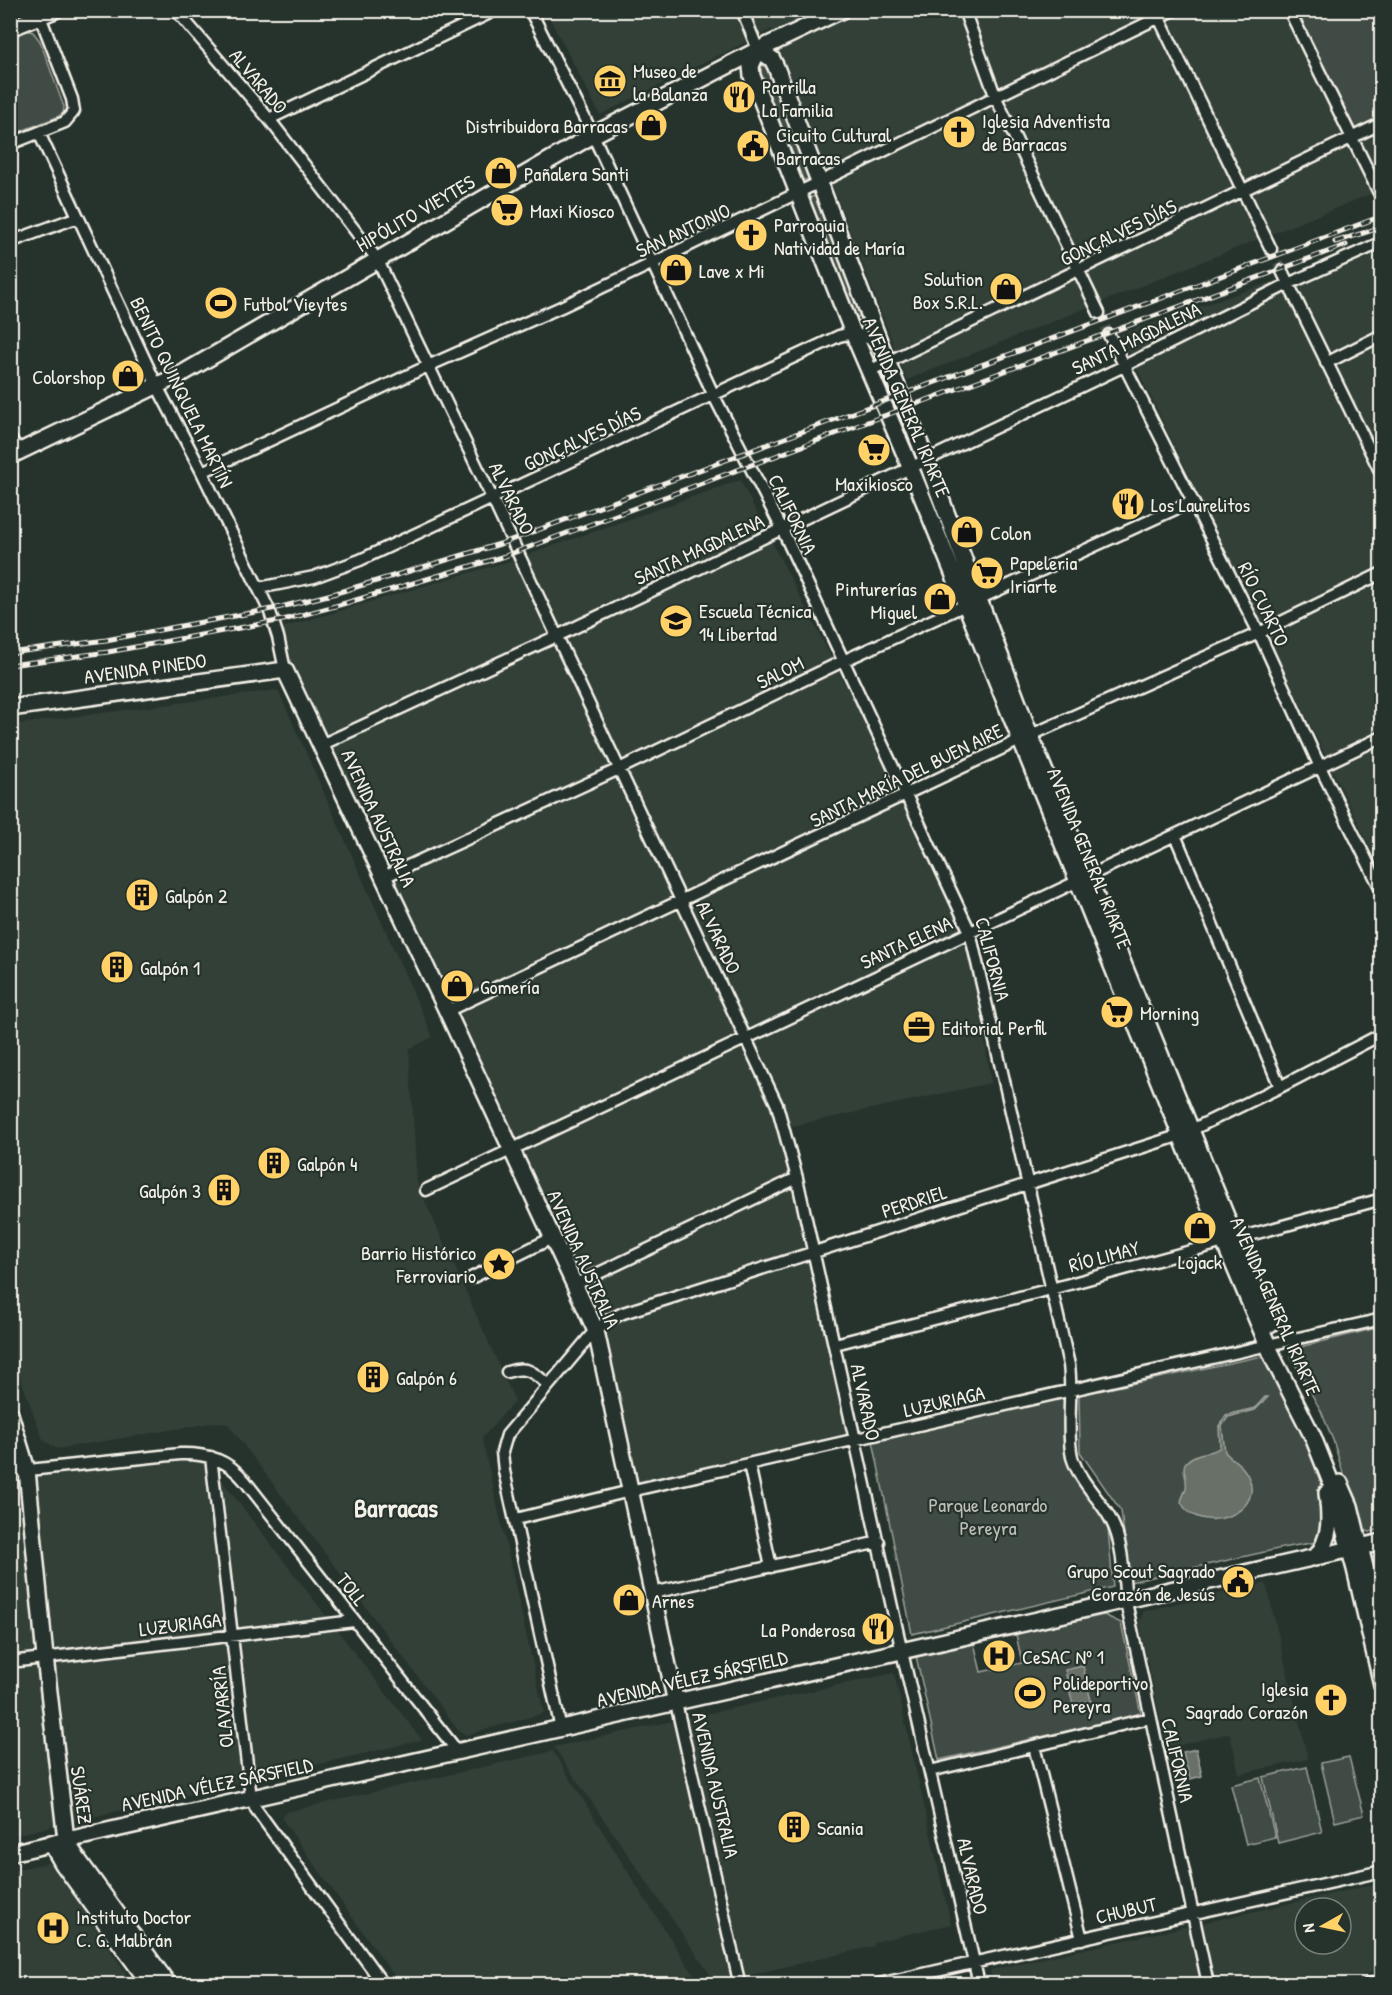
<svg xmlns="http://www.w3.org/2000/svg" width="1392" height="1995" viewBox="0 0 1392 1995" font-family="'Patrick Hand',sans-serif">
  <rect width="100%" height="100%" fill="#26332d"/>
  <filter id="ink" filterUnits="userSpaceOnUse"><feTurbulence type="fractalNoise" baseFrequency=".0167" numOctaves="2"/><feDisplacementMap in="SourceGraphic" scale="12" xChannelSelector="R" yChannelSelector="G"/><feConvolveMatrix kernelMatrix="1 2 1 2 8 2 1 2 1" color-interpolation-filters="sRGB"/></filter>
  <g filter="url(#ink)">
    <path fill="#333f39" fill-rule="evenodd" d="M546 11H1381V190L907 380 772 29 600 115Z
      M1381 244V870L1120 334Z
      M740 480 968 923 991 1083 783 1128 856 1441 637 1488 590 1317 271 631 516 559Z
      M278 690 433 1037 409 1049 417 1183 515 1401 482 1438 544 1713 466 1735 458 1730 228 1424 217 1422 57 1449 43 1440 11 1352V725Z
      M199 1451 422 1740 11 1836 10 1475Z
      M1266 1583 1308 1759 1239 1774 1230 1733 1167 1748 1139 1622 1144 1611Z
      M894 1673 951 1924 874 1942V1946L716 1983 554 1747Z
      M553 1751 639 1890 700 1984H400L282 1819 283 1815 286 1812Z
      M46 1863 53 1864 133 1984H11V1871Z
      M1381 1883V1970L1328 1984H993L990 1970ZM1305 1908H1341V1944H1305Z"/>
    <path fill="#414b45" stroke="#9a9e96" stroke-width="1.5" d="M1297 11H1374L1381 25V118L1356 131Z
      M25 30 33 32 40 41 64 107 63 113 57 117 11 135 10 36Z
      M763 65 769 66 812 176 806 180 800 179 756 73Z
      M818 196 862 312 858 317 854 318 808 201 811 197Z
      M1381 1327V1529L1370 1532 1360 1529 1333 1440 1321 1411 1291 1357 1304 1346Z
      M1267 1355C1287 1398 1317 1450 1325 1496 1327 1512 1322 1527 1317 1542L1287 1547 1130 1582 1121 1511 1080 1452 1079 1395Z
      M1066 1396V1455L1107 1516 1113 1587 912 1634 873 1441Z
      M1381 1555V1617L1368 1558Z
      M1104 1615 1121 1623 1141 1714 939 1760 916 1656 974 1643 981 1672 1022 1663 1016 1634Z
      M1349 1757 1364 1815 1335 1822 1321 1763Z
      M1307 1767 1322 1832 1278 1843 1263 1777Z
      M1260 1778 1275 1837 1246 1844 1231 1785Z"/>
    <path fill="#676f68" stroke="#9fa39b" stroke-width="1.5" d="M1265 1397H1268L1255 1410 1228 1417 1222 1426 1225 1452C1231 1459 1240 1463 1245 1471 1273 1513 1198 1538 1181 1502 1182 1496 1185 1493 1186 1488 1189 1473 1174 1465 1197 1455 1205 1452 1214 1453 1220 1447L1219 1426 1226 1415 1255 1408Z
      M1083 1666 1091 1701 1073 1705 1065 1670Z
      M1196 1749 1202 1776 1190 1779 1183 1752Z"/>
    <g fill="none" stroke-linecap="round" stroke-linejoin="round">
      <path stroke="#455049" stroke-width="10" stroke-dasharray="10 5" stroke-linecap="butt" d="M1271 249 1282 271
        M1099 313 1109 335"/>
      <g stroke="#f4f1e8" stroke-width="15">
        <path id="street" d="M176 10 269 119 377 259 493 500 777 1105 797 1178 902 1652 979 1984
          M530 10 593 135 714 396 782 529 970 932 1069 1365C1073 1394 1066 1431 1072 1457 1079 1481 1100 1499 1111 1520 1124 1545 1123 1575 1126 1602L1208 1984
          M742 10 758 50
          M964 10 996 98 1099 313
          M1289 10 1382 199
          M1379 10 1382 16
          M1159 18 1271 249
          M269 119 496 10
          M39 133 157 386 202 472 270 612 278 637 285 670
          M10 144 65 122 74 111 72 99 38 11
          M10 242 78 217
          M1282 271 1382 475
          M1109 335 1259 633 1320 767 1382 891
          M1326 363 1382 335
          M869 371 1382 123
          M10 439 21 451
          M202 472 428 366 561 307 651 264 1174 10
          M259 588 314 577 360 560 839 336C856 331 867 336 881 346
          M321 745 557 636 1124 366 1288 284 1382 242
          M1175 835 1280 1087
          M384 877 619 769 843 661 1193 501
          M447 1011 1020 740 1259 633 1382 573
          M426 1190 1382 737
          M471 1278 552 1238
          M574 1285 797 1178
          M835 1344 1051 1289 1382 1199
          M507 1372C528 1365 533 1373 549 1385
          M211 1457 251 1798 256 1809 383 1984
          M749 1464 771 1567
          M10 1472 180 1454C207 1453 228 1460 245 1481L458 1752
          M516 1519 630 1491 1382 1319
          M653 1593 879 1542
          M10 1662 354 1621
          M676 1703 738 1977
          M561 1729 504 1471 502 1452 507 1435 592 1334 607 1321 623 1313 1181 1135 1280 1087 1382 1034
          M1034 1746 1082 1939
          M930 1771 1150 1718
          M879 1984 1382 1871
          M1368 1984 1382 1982"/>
      </g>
      <g stroke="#f4f1e8" stroke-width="20">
        <path id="secondary" d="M10 28 55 10
          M758 50 751 66 752 76 853 333 904 452 1224 1242 1275 1362 1313 1437 1332 1485 1355 1569 1382 1685
          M758 50 772 59 776 67 881 346 926 459 1030 735 1270 1324
          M10 456 183 373 593 135 758 50 842 10
          M10 708 285 670 447 1011 596 1331 676 1703
          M10 1414 27 1470 45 1657 65 1831 70 1847 79 1861 168 1984
          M1340 1483 1350 1506 1377 1616
          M1315 1558C1332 1538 1330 1517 1327 1493
          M51 1843 63 1864 150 1984
          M10 1853 1382 1542"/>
      </g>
      <use href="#street" stroke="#26332d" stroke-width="10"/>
      <use href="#secondary" stroke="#26332d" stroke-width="15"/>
      <g stroke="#f4f1e8" stroke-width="5">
        <path id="rail" d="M1335 242 1382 227
          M10 653 106 640 277 608 336 593 500 544 1382 216
          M10 665 108 652 283 620 339 605 505 556 1346 245"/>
      </g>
      <use href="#rail" stroke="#26332d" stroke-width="3" stroke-dasharray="9" stroke-linecap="butt"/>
    </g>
  </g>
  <defs>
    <g id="museum-disc" transform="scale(1.725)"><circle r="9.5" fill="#ffd166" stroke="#26332d"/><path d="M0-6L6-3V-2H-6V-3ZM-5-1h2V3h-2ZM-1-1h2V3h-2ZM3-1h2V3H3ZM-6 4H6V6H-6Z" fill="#111"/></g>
    <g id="restaurant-disc" transform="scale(1.725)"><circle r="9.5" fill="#ffd166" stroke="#26332d"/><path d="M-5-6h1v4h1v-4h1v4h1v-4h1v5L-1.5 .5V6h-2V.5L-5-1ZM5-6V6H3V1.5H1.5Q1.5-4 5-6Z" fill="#111"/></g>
    <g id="shop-disc" transform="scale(1.725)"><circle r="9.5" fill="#ffd166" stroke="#26332d"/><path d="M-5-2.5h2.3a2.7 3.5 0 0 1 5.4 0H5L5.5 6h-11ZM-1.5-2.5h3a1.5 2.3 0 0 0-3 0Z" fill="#111"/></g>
    <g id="church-disc" transform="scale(1.725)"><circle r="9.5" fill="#ffd166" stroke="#26332d"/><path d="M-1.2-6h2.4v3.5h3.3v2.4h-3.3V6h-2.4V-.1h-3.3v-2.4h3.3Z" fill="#111"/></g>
    <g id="civic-disc" transform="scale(1.725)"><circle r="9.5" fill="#ffd166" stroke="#26332d"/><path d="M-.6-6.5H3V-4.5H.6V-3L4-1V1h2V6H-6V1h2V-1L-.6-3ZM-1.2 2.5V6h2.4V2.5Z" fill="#111"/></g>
    <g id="supermarket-disc" transform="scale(1.725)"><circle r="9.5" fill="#ffd166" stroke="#26332d"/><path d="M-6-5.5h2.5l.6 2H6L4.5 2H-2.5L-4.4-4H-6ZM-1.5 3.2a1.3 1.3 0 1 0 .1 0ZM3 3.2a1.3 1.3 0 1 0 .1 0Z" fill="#111"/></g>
    <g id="stadium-disc" transform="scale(1.725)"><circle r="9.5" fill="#ffd166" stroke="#26332d"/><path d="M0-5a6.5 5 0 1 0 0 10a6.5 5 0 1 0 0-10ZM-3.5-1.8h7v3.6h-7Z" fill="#111"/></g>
    <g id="school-disc" transform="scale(1.725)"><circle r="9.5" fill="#ffd166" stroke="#26332d"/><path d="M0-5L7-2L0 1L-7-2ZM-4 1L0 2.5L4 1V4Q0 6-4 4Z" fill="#111"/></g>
    <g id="building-disc" transform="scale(1.725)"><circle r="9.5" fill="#ffd166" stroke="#26332d"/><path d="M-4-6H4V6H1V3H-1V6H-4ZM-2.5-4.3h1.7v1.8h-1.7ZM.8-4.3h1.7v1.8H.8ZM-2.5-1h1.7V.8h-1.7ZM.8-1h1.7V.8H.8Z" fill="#111"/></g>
    <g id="office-disc" transform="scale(1.725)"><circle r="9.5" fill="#ffd166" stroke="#26332d"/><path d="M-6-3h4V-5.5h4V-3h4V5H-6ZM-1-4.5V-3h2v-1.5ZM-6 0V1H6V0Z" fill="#111"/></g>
    <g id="sight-disc" transform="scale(1.725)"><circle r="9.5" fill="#ffd166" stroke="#26332d"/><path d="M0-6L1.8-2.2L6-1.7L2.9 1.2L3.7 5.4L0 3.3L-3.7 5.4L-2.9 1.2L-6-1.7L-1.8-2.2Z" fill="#111"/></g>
    <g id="hospital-disc" transform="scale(1.725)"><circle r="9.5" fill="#ffd166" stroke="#26332d"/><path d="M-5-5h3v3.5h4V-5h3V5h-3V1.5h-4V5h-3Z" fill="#111"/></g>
  </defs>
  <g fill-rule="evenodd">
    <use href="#museum-disc" x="610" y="81"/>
    <use href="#restaurant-disc" x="739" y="97"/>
    <use href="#shop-disc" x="651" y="125"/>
    <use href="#church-disc" x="959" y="132"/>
    <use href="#civic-disc" x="753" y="146"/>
    <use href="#shop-disc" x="501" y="173"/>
    <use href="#supermarket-disc" x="507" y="210"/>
    <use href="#church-disc" x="751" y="235"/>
    <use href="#shop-disc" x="676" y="270"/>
    <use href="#shop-disc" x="1006" y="289"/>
    <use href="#stadium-disc" x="221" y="303"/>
    <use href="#shop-disc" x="128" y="376"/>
    <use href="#supermarket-disc" x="874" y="450"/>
    <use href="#restaurant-disc" x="1128" y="504"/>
    <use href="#shop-disc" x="967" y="532"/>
    <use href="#supermarket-disc" x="987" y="573"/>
    <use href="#shop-disc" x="940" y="599"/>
    <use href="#school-disc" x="676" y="621"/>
    <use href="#building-disc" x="142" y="895"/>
    <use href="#building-disc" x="117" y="967"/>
    <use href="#shop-disc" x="457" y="986"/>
    <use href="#supermarket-disc" x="1117" y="1012"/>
    <use href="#office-disc" x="919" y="1027"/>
    <use href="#building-disc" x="274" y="1163"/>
    <use href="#building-disc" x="224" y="1190"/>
    <use href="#shop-disc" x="1200" y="1228"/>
    <use href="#sight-disc" x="499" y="1264"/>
    <use href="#building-disc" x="373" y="1377"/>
    <use href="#civic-disc" x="1238" y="1582"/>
    <use href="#shop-disc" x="629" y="1600"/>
    <use href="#restaurant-disc" x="878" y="1629"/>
    <use href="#hospital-disc" x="999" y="1656"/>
    <use href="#stadium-disc" x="1030" y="1693"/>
    <use href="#church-disc" x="1331" y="1700"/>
    <use href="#building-disc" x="794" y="1827"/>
    <use href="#hospital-disc" x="53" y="1928"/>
  </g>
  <g text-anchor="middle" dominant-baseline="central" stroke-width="4.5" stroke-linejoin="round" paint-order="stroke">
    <g font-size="20" fill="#f4f1e8" stroke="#26332d" text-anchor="start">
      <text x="633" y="70">Museo de<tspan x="633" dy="23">la Balanza</tspan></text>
      <text x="762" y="86">Parrilla<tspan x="762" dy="23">La Familia</tspan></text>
      <text x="982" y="120">Iglesia Adventista<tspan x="982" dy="23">de Barracas</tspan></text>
      <text x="628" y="125" text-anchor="end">Distribuidora Barracas</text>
      <text x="776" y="134">Cicuito Cultural<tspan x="776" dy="23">Barracas</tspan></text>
      <text x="524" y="173">Pañalera Santi</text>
      <text x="530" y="210">Maxi Kiosco</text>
      <text x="774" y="224">Parroquia<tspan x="774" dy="23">Natividad de María</tspan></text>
      <text x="699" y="270">Lave x Mi</text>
      <text x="983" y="278" text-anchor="end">Solution<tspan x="983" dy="23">Box S.R.L.</tspan></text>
      <text x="244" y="303">Futbol Vieytes</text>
      <text x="105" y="376" text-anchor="end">Colorshop</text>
      <text x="874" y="483" text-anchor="middle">Maxikiosco</text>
      <text x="1151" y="504">Los Laurelitos</text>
      <text x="990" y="532">Colon</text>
      <text x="1010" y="562">Papeleria<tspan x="1010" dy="23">Iriarte</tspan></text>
      <text x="917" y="588" text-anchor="end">Pinturerías<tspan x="917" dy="23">Miguel</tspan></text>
      <text x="699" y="610">Escuela Técnica<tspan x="699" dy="23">14 Libertad</tspan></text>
      <text x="165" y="895">Galpón 2</text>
      <text x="140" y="967">Galpón 1</text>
      <text x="480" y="986">Gomería</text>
      <text x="1140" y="1012">Morning</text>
      <text x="942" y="1027">Editorial Perfil</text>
      <text x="297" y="1163">Galpón 4</text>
      <text x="201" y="1190" text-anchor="end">Galpón 3</text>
      <text x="476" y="1252" text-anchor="end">Barrio Histórico<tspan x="476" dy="23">Ferroviario</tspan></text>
      <text x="1200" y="1261" text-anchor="middle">Lojack</text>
      <text x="396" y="1377">Galpón 6</text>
      <text x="1215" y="1570" text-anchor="end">Grupo Scout Sagrado<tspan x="1215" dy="23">Corazón de Jesús</tspan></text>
      <text x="652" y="1600">Arnes</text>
      <text x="855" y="1629" text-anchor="end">La Ponderosa</text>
      <text x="1022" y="1656">CeSAC Nº 1</text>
      <text x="1053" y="1682">Polideportivo<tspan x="1053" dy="23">Pereyra</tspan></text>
      <text x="1308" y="1688" text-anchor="end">Iglesia<tspan x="1308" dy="23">Sagrado Corazón</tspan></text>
      <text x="817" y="1827">Scania</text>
      <text x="76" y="1916">Instituto Doctor<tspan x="76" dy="23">C. G. Malbrán</tspan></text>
    </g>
    <g font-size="20" fill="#f4f1e8" stroke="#26332d">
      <text transform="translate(259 81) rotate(50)">ALVARADO</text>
      <text transform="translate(415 213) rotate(-30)">HIPÓLITO VIEYTES</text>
      <text transform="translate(683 230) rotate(-25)">SAN ANTONIO</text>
      <text transform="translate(1118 232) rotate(-26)">GONÇALVES DÍAS</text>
      <text transform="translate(1136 338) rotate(-26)">SANTA MAGDALENA</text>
      <text transform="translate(182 392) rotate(64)">BENITO QUINQUELA MARTÍN</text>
      <text transform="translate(907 407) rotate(67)">AVENIDA GENERAL IRIARTE</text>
      <text transform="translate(582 438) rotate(-25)">GONÇALVES DÍAS</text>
      <text transform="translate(512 498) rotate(64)">ALVARADO</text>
      <text transform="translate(793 514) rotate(64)">CALIFORNIA</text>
      <text transform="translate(699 549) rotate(-25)">SANTA MAGDALENA</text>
      <text transform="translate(1264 604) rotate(64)">RÍO CUARTO</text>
      <text transform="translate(145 668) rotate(-8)">AVENIDA PINEDO</text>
      <text transform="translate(780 672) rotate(-26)">SALOM</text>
      <text transform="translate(906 775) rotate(-26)">SANTA MARÍA DEL BUEN AIRE</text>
      <text transform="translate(379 818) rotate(65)">AVENIDA AUSTRALIA</text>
      <text transform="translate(1090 858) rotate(68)">AVENIDA GENERAL IRIARTE</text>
      <text transform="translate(719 937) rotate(65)">ALVARADO</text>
      <text transform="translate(906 942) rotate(-25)">SANTA ELENA</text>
      <text transform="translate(993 959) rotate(75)">CALIFORNIA</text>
      <text transform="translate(914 1201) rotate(-18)">PERDRIEL</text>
      <text transform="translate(1104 1256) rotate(-15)">RÍO LIMAY</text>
      <text transform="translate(584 1259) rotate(66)">AVENIDA AUSTRALIA</text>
      <text transform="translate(1276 1306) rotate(66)">AVENIDA GENERAL IRIARTE</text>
      <text transform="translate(944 1401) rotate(-13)">LUZURIAGA</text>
      <text transform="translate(866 1402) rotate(78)">ALVARADO</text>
      <text transform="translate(352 1589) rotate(52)">TOLL</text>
      <text transform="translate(180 1624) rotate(-7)">LUZURIAGA</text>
      <text transform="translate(692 1678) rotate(-13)">AVENIDA VÉLEZ SÁRSFIELD</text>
      <text transform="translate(222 1707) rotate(-96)">OLAVARRÍA</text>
      <text transform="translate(1178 1760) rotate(77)">CALIFORNIA</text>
      <text transform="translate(217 1784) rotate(-12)">AVENIDA VÉLEZ SÁRSFIELD</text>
      <text transform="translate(716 1785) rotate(77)">AVENIDA AUSTRALIA</text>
      <text transform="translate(82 1795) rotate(82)">SUÁREZ</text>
      <text transform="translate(973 1876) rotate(77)">ALVARADO</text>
      <text transform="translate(1126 1910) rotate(-13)">CHUBUT</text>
    </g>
    <g font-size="20" fill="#bebfb7" stroke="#26332d">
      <text x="988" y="1504">Parque Leonardo<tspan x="988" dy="23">Pereyra</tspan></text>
    </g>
    <g font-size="26" font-weight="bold" fill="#f4f1e8" stroke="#26332d">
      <text x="396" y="1507">Barracas</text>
    </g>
  </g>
  <rect width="1392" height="1995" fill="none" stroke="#26332d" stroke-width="36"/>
  <rect x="18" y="18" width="1356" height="1959" fill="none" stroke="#f4f1e8" stroke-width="2" filter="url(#ink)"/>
  <g transform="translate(1323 1926) rotate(261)"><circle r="28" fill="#26332d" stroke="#787f78" stroke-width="1.5"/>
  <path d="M0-4.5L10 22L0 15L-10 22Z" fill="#ffd166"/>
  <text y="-9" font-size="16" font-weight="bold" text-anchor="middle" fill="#f4f1e8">N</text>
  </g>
</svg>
